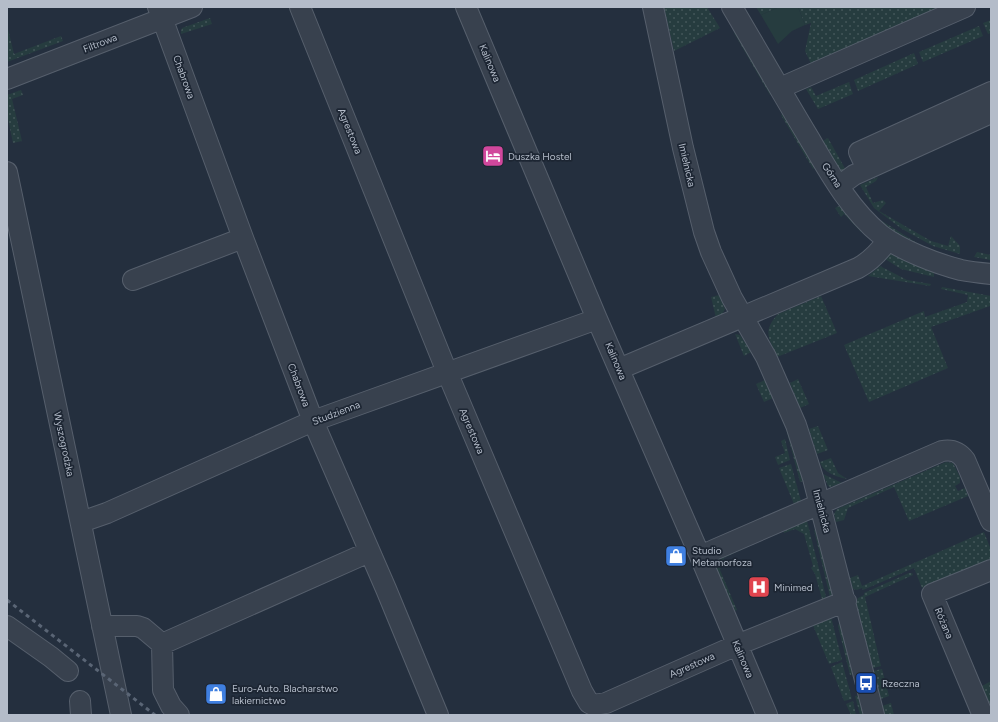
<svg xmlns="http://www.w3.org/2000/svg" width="998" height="722" viewBox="0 0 998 722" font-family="Figtree,sans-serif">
  <defs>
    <pattern id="grass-dots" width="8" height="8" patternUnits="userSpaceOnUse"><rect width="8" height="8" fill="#263c3f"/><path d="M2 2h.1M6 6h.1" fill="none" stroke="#435659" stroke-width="1.8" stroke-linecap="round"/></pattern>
  </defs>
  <rect width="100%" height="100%" fill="#242f3e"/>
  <path fill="url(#grass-dots)" d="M664 7H707L720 28 674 51Z
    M756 7H779L761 15Z
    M798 7H944L812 66 805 51 811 23 805 25Z
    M210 18 212 24 181 34V31L182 28Z
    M991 20V33L988 34 983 23Z
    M979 26 983 36 923 62 919 52Z
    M7 29H8L14 54 61 36 63 41 7 62Z
    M736 31 774 93 770 95 734 33Z
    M914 53 918 64 858 91 854 80Z
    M849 82 853 94 818 109 806 89 811 87 816 96Z
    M21 90 23 95 12 99 22 141 13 143 7 114V95Z
    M784 113 816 165 813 169 781 115Z
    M828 138 847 172C833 171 826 153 819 143Z
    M878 177 876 181 866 187 873 203 883 200 886 203 879 211 931 241 948 246 951 236 960 246V254L933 246 902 229 874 208 860 185Z
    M841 205 864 229 861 232 844 214 841 217 835 208Z
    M882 221 925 248 950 259 900 237 881 223Z
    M977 252 991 255V260L974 257Z
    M889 253 932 270 934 272V277L901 269 882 257Z
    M880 266 907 280 931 284 930 286 868 276Z
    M942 287 991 296V307L990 306 931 327 948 368 869 402 844 345 924 311 925 317 967 302 968 295 941 289Z
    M719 295 725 309 722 315 716 318 711 297Z
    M821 296 837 333 777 357C769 339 762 331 778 314Z
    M735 334 740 335 751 352 744 356Z
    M798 379 809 404 800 408 790 383Z
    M765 380 773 398 764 402 756 384Z
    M785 425 807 480 800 482Z
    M818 426 828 450 817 454 809 429Z
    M785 439 790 460 778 465 775 457 785 453 781 441Z
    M831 458 838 473 847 479C838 477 823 473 820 462Z
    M946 462 953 463 960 477V483L955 486 958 491 965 488 968 496 909 521 894 487 848 508 844 520 836 522 834 514 837 509Z
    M791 464 801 501 794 504 779 468Z
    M823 474 842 483 830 487 828 486Z
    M806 520 807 521 826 597 825 599H822L815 574 811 568 813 566 804 534 795 529 784 533 783 530Z
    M819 528 834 595 830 597 814 530Z
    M984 532 991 550V560L922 588 914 568 863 590 862 588 857 590 853 589 850 578 858 575 862 586Z
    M741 549V550L724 558 720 570 737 610 735 611 715 566 716 562 718 559Z
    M909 573H912L913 575 865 597 881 666 873 668 856 602 858 598 864 595V593Z
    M831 617 842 660 829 664 812 623Z
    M839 623H843L856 674 850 675 838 626Z
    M842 662 852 699 844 701 831 667Z
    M882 669 889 696 881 699 873 671Z
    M991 681V707L982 686Z
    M861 695 867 715H860L855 696Z
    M853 701 856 715H851L846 704Z
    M891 703 894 715H884L882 706Z"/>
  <path fill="#263c3f" d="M779 7H798L805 25 792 31 778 44 761 15Z"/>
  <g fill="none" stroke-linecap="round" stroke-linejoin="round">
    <g stroke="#565f6c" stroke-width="22">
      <path id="minor" d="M158 7 243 238 313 421 386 589 438 715
        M300 7 447 372 582 691 589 703 593 705 606 703 737 645 846 601
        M466 7 597 319 700 556 767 715
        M653 7 683 148 704 232 711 252 732 298 766 357 796 425 813 478 874 715
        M732 7C758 51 783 95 809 138 829 172 850 210 881 235 901 250 937 264 961 270 971 272 981 273 991 274
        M7 79 192 7
        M780 88 965 7
        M867 169 859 152 991 92
        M7 172 121 715
        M839 186 854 175 991 113
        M133 280 243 238
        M619 369 858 268C871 261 880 251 888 240
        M81 522 107 513 313 421 597 319
        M700 556 942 451C953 449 959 452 965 460L991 521
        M7 626 51 657 68 671
        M102 626H137L143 628 162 644 369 552
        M162 644 163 690 171 706 179 715
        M80 701 81 715
        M981 711 932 594 991 570"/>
    </g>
    <use href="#minor" stroke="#38414e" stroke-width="20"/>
    <path stroke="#5a6575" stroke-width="3" stroke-dasharray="4 4" stroke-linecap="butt" d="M7 600 155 715"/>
  </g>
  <defs>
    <g id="hotel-square" transform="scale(1.15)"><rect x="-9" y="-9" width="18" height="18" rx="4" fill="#d1479c" stroke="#1d2633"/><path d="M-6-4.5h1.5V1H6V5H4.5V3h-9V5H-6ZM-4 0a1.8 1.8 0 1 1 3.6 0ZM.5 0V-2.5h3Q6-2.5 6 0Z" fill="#fff"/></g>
    <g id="shop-square" transform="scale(1.15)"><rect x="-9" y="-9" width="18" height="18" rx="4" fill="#3f7fe0" stroke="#1d2633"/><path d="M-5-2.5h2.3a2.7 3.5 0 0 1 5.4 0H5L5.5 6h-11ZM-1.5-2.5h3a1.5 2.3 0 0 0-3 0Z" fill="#fff"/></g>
    <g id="hospital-square" transform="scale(1.15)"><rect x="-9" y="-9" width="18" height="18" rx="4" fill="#e0444e" stroke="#1d2633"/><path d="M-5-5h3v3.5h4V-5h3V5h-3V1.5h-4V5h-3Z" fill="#fff"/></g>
    <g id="bus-square" transform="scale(1.15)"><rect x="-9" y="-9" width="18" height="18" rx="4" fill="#1a4fb4" stroke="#1d2633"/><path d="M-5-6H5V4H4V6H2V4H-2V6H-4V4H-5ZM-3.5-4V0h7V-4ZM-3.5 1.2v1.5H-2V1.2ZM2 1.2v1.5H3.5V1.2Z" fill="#fff"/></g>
  </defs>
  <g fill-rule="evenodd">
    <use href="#hotel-square" x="493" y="156"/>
    <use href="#shop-square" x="676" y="556"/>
    <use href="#hospital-square" x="759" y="587"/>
    <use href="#bus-square" x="866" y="683"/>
    <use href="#shop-square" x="216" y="694"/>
  </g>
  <g text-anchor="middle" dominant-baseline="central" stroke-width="3.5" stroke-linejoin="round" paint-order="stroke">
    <g font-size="10" fill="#b4bcc9" stroke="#1d2633">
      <text transform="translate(100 43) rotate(-21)">Filtrowa</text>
      <text transform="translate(490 63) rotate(67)">Kalinowa</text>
      <text transform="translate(184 77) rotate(70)">Chabrowa</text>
      <text transform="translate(350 131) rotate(68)">Agrestowa</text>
      <text transform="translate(687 165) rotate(77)">Imielnicka</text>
      <text transform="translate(832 175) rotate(57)">Górna</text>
      <text transform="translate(616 361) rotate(67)">Kalinowa</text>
      <text transform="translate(299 385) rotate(69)">Chabrowa</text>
      <text transform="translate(336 413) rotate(-21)">Studzienna</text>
      <text transform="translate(472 431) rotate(67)">Agrestowa</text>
      <text transform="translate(64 444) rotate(78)">Wyszogrodzka</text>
      <text transform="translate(822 511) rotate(75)">Imielnicka</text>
      <text transform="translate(944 623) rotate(67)">Różana</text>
      <text transform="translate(743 659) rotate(67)">Kalinowa</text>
      <text transform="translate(692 665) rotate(-24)">Agrestowa</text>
    </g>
    <g font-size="10" fill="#b4bcc9" stroke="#1d2633" text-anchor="start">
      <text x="508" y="156">Duszka Hostel</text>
      <text x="692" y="550">Studio<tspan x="692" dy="12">Metamorfoza</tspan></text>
      <text x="774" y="587">Minimed</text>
      <text x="882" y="683">Rzeczna</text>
      <text x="232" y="688">Euro-Auto. Blacharstwo<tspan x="232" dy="12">lakiernictwo</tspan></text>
    </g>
  </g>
  <rect width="998" height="722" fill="none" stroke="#b4bcc9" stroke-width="16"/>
</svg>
